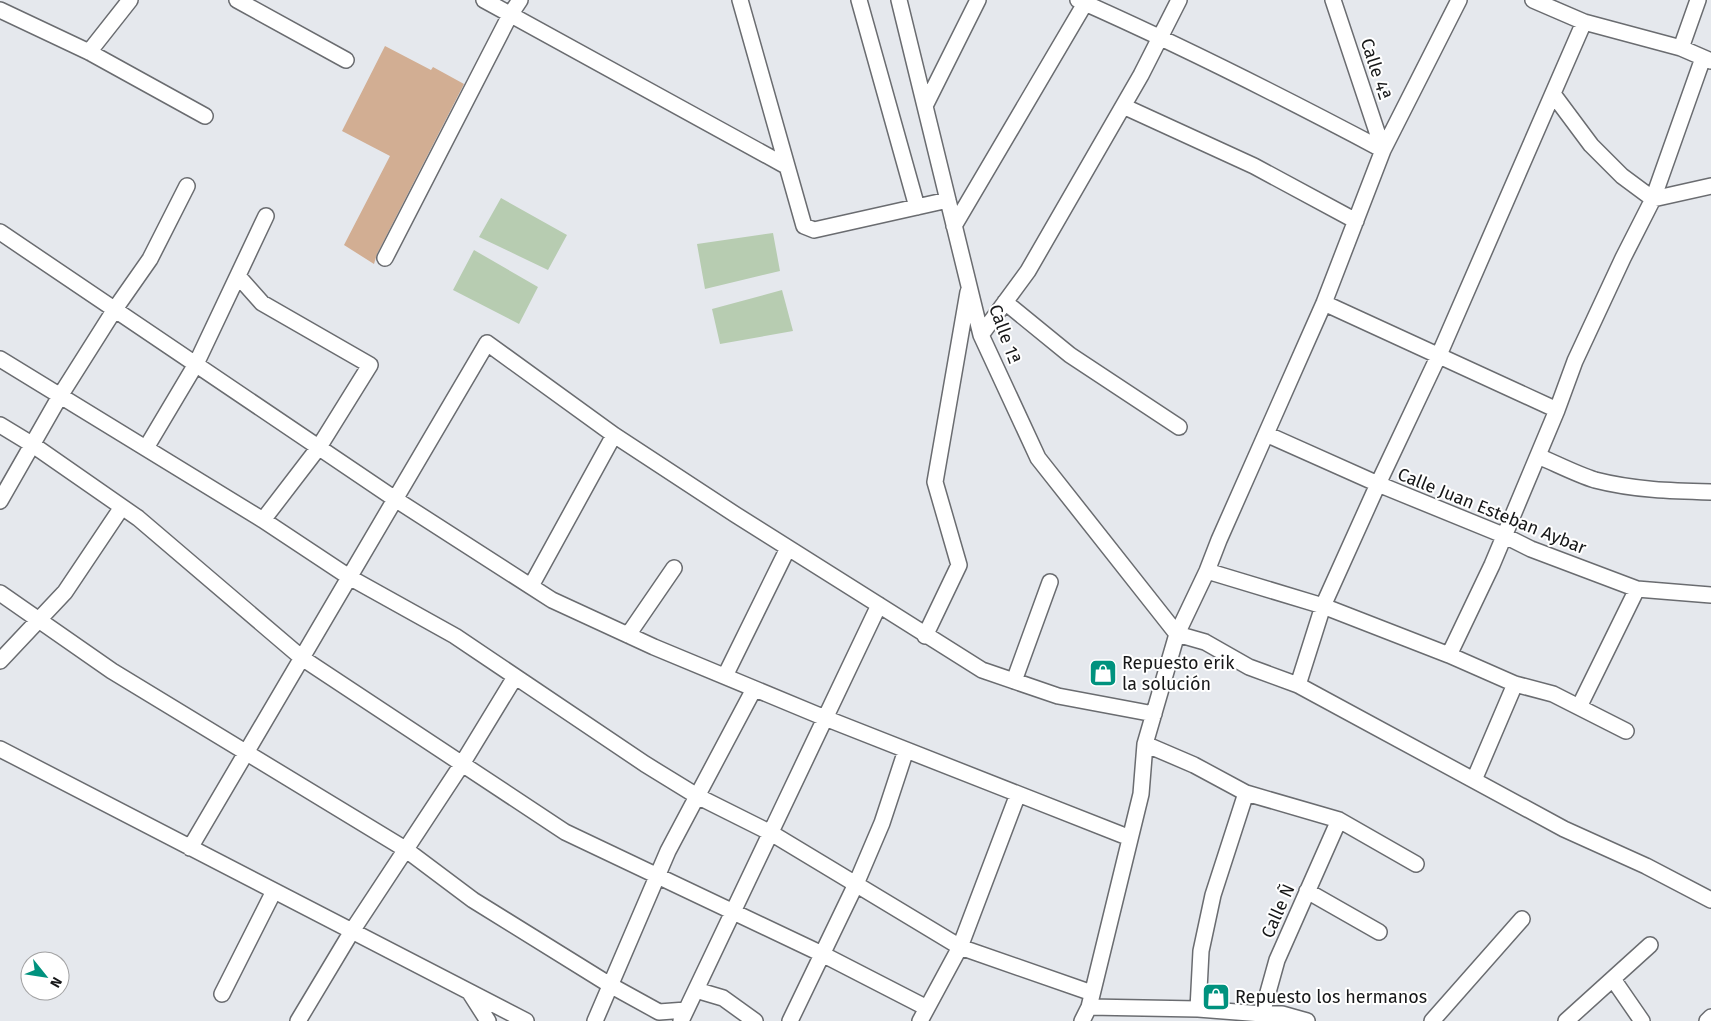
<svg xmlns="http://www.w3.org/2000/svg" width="1711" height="1021" viewBox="0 0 1711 1021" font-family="'Fira Sans',sans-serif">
  <rect width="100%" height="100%" fill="#e5e8ed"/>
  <path fill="#b7ccb1" d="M501 198 567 235 548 270 479 237Z
    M773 233 780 271 705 289 697 244Z
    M474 250 538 287 519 324 453 290Z
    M782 290 793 331 720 344 712 309Z"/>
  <path fill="#d2ae93" d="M385 46 431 70 433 67 464 84 377 254 374 264 344 245 390 156 342 131Z"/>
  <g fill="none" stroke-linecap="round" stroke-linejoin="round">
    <g stroke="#6a6c70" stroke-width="18">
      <path id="street" d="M237 0 346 60
        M484 0 786 166
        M740 0 804 226 814 230 948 200
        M859 0 917 207
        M899 0 981 335 1038 458 1177 634 1205 642 1249 667 1298 685 1564 829 1646 866 1711 900
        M1078 0C1182 46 1283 97 1383 150
        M1333 0 1383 150
        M1533 0 1584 22 1681 48 1711 61
        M0 10 89 52 205 116
        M1681 48 1698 0
        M89 52 130 0
        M1553 94 1591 145 1622 176 1653 199 1711 186
        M925 106 978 0
        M1123 106 1254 166 1356 221
        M954 226 1087 0
        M0 232 395 499 552 600 654 647 825 718 1130 838
        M385 258 510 15 520 0
        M238 276 262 303 370 365 319 447 263 520
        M1005 302 1070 355 1179 427
        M1324 303 1557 410
        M981 335 1028 271 1141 75 1179 0
        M0 359 263 520 349 577 455 636 645 764 697 796 771 833 960 947 1092 993
        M0 425 33 445 138 518 302 658 565 832 822 954 927 1008
        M1266 434 1378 484 1503 535 1531 549 1637 589 1711 595
        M146 448 196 364 266 216
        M1538 456C1557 464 1576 474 1595 480 1634 490 1672 491 1711 492
        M0 501 60 396 115 309 150 259 187 186
        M1207 571 1323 606 1449 655 1515 684 1553 694 1626 731
        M531 586 614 435
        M0 593 112 671 405 849 473 900 610 985 659 1012 686 1010
        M628 635 674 568
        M925 636 959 565 935 482 968 292
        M1449 655 1492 565 1557 410 1575 361 1623 258 1653 199 1703 58
        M0 661 65 592 122 507
        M725 676 788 548
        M1014 681 1050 582
        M1298 685 1323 606 1378 484 1439 355 1584 22
        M1579 707 1637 589
        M1145 744 1194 765 1246 793 1213 895 1201 951 1198 1009
        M0 749 526 1021
        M1474 780 1515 684
        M1246 793 1339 820 1416 864
        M190 848 487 343 614 435 736 515 982 670 1058 696 1154 714
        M1307 891 1379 932
        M1613 979 1642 1021
        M696 990 723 998 755 1021
        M470 993 488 1021
        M222 994 274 891
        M1089 1007 1198 1009 1262 1014H1282L1307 1021
        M298 1021 352 931 462 764 515 677
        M595 1021 668 851 754 689
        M681 1021 879 605
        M790 1021 856 884 882 823 906 750
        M920 1021 960 947 1018 794
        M1082 1021 1089 1007 1141 794 1145 744 1177 634 1207 571 1219 540 1324 303 1383 150 1459 0
        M1260 1021 1277 960 1339 820
        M1432 1021 1522 919
        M1566 1021 1650 945
        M1707 1021 1711 1017"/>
    </g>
    <use href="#street" stroke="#fff" stroke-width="15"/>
  </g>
  <defs>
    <g id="shop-square" transform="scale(1.4375)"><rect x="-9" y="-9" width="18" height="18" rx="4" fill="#00927e" stroke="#fff"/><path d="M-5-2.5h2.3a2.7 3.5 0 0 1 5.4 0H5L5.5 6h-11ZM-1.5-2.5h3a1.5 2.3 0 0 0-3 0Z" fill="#fff"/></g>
  </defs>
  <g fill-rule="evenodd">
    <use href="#shop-square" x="1103" y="673"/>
    <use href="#shop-square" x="1216" y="997"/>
  </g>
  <g text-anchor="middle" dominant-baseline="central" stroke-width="4" stroke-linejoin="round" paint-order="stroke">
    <g font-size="18" fill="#161718" stroke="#fff">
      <text transform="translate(1376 69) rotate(72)">Calle 4ª</text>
      <text transform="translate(1005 334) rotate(70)">Calle 1ª</text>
      <text transform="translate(1492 511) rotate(22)">Calle Juan Esteban Aybar</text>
      <text transform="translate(1278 911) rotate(-66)">Calle Ñ</text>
    </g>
    <g font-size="18" fill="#161718" stroke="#fff" text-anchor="start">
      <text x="1122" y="663">Repuesto erik<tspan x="1122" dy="21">la solución</tspan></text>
      <text x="1235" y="997">Repuesto los hermanos</text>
    </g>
  </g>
  <g transform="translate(45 976) rotate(120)"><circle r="24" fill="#ffffff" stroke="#a2a2a3"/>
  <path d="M0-4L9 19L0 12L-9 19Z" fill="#00927e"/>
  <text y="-8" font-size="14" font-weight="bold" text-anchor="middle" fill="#161718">N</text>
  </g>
</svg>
